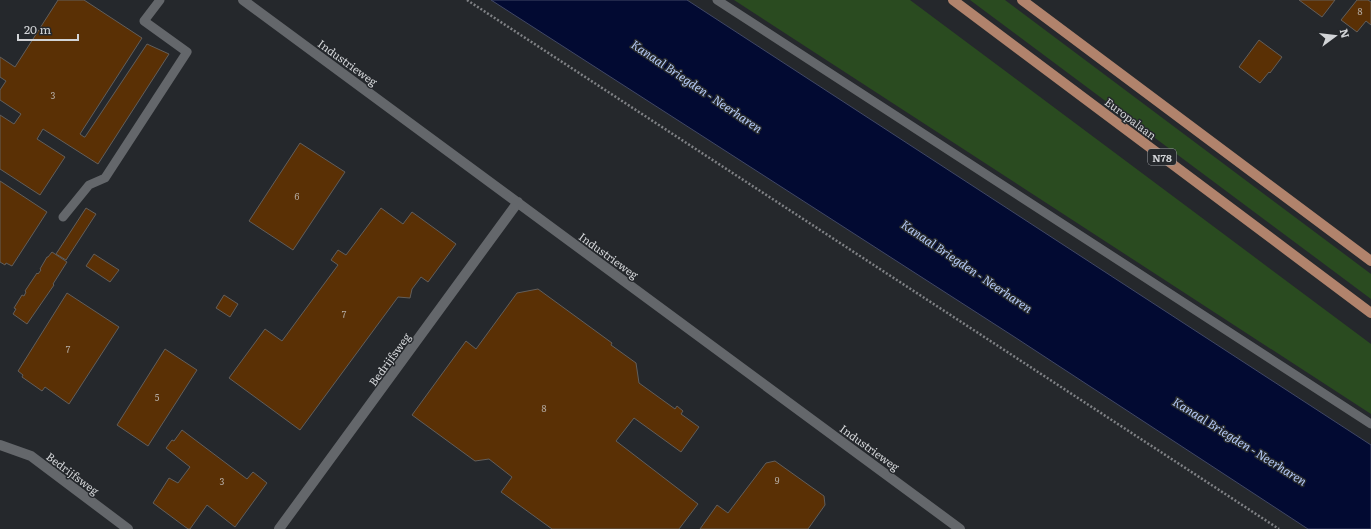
<svg xmlns="http://www.w3.org/2000/svg" width="1371" height="529" viewBox="0 0 1371 529" font-family="Literata,serif">
  <rect width="100%" height="100%" fill="#25282c"/>
  <path fill="#2a4b20" d="M734 0H910L1371 344V414Z
    M970 0H1005L1371 274V299Z"/>
  <path fill="#020a32" stroke="#404764" d="M491 0H687L1371 445V529H1308L1013 336Z"/>
  <path fill="#5a3005" stroke="#625e5b" d="M58 0H84L142 38 80 134 84 137H85L147 44 169 54 98 164 43 129 37 139 65 157 40 195 0 169V115L14 124 21 114 0 100V90L6 81 0 77V57L15 67Z
    M1299 0H1335L1322 17Z
    M1357 0H1368L1371 2V25L1366 21 1357 32 1341 20Z
    M1259 40 1282 57 1270 73 1269 72 1260 83 1239 67Z
    M300 143 345 172 293 250 249 221Z
    M0 181 47 212 12 266 6 263 5 265 0 262Z
    M86 208 96 214 66 260 56 254Z
    M381 208 403 224 412 212 456 244 428 282 421 277 412 289 410 298 398 297 300 430 229 378 265 329 282 341 338 265 331 260 338 250 346 255Z
    M52 252 67 262 53 284 54 285 27 324 13 314 16 309 14 308 22 295 24 296 26 292 25 291 37 273 38 274 41 270 40 269 47 257H48Z
    M94 254 119 270 110 282 86 266Z
    M538 289 612 343 611 345 636 363 639 383 675 409 677 406 683 411 681 414 699 427 681 452 634 418 616 441 698 504 679 529H552L501 492 512 477 489 459 475 461 412 415 466 341 476 349 517 293Z
    M67 293 119 327 69 404 45 387 42 391 22 377 23 375 18 371Z
    M224 295 238 304 230 317 216 308Z
    M165 349 197 370 148 446 117 425Z
    M182 430 247 479 253 472 267 483 235 527 207 505 190 529H188L153 503 169 478 178 483 190 467 166 448 172 440 174 441Z
    M775 461 824 496 825 505 808 529H700L717 505 728 513 766 463Z"/>
  <g fill="none" stroke-linecap="round" stroke-linejoin="round">
    <path stroke="#7f8185" stroke-width="2.5" stroke-dasharray="2 2" stroke-linecap="butt" d="M467 0 1279 529"/>
    <path stroke="#64676b" stroke-width="9" d="M717 0 1371 424
      M63 217 89 185 105 178 187 52 144 21 160 0"/>
    <path stroke="#64676b" stroke-width="10" d="M243 0 960 529
      M0 445 31 456 128 529
      M279 529 518 202"/>
    <path stroke="#b1836c" stroke-width="10" d="M953 0 1371 313
      M1022 0 1371 261"/>
  </g>
  <g text-anchor="middle" dominant-baseline="central" stroke-width="3" stroke-linejoin="round" paint-order="stroke">
    <g font-size="9" fill="#b4aba2">
      <text x="1360" y="11">8</text>
      <text x="53" y="95">3</text>
      <text x="297" y="196">6</text>
      <text x="344" y="314">7</text>
      <text x="68" y="349">7</text>
      <text x="157" y="397">5</text>
      <text x="544" y="408">8</text>
      <text x="777" y="480">9</text>
      <text x="222" y="481">3</text>
    </g>
    <rect fill="#25282c" stroke="#9ea0a4" stroke-width="1" x="1148" y="149" width="28" height="16" rx="3"/>
    <g font-size="10" font-weight="bold" fill="#d2d4d7">
      <text x="1162" y="157">N78</text>
    </g>
    <g font-size="11" fill="#d2d4d7" stroke="#25282c">
      <text transform="translate(348 62) rotate(36)">Industrieweg</text>
      <text transform="translate(1131 118) rotate(37)">Europalaan</text>
      <text transform="translate(609 255) rotate(36)">Industrieweg</text>
      <text transform="translate(389 359) rotate(-54)">Bedrijfsweg</text>
      <text transform="translate(870 447) rotate(36)">Industrieweg</text>
      <text transform="translate(73 473) rotate(37)">Bedrijfsweg</text>
    </g>
    <g font-size="12" font-style="italic" fill="#b3c8f4" stroke="#25282c">
      <text transform="translate(697 86) rotate(34)">Kanaal Briegden - Neerharen</text>
      <text transform="translate(967 266) rotate(34)">Kanaal Briegden - Neerharen</text>
      <text transform="translate(1240 441) rotate(32)">Kanaal Briegden - Neerharen</text>
    </g>
  </g>
  <g transform="translate(1335 36) rotate(75)" stroke="#25282c" stroke-width="3" paint-order="stroke">
  <path d="M0-3L7 15L0 10L-7 15Z" fill="#d2d4d7"/>
  <text y="-6" font-size="11" font-weight="bold" text-anchor="middle" fill="#d2d4d7">N</text>
  </g>
  <path d="M18 34v6h60v-6" fill="none" stroke="#d2d4d7" stroke-width="2"/>
  <text x="24" y="34" font-size="12" fill="#d2d4d7" stroke="#25282c" stroke-width="3" paint-order="stroke">20 m</text>
</svg>
